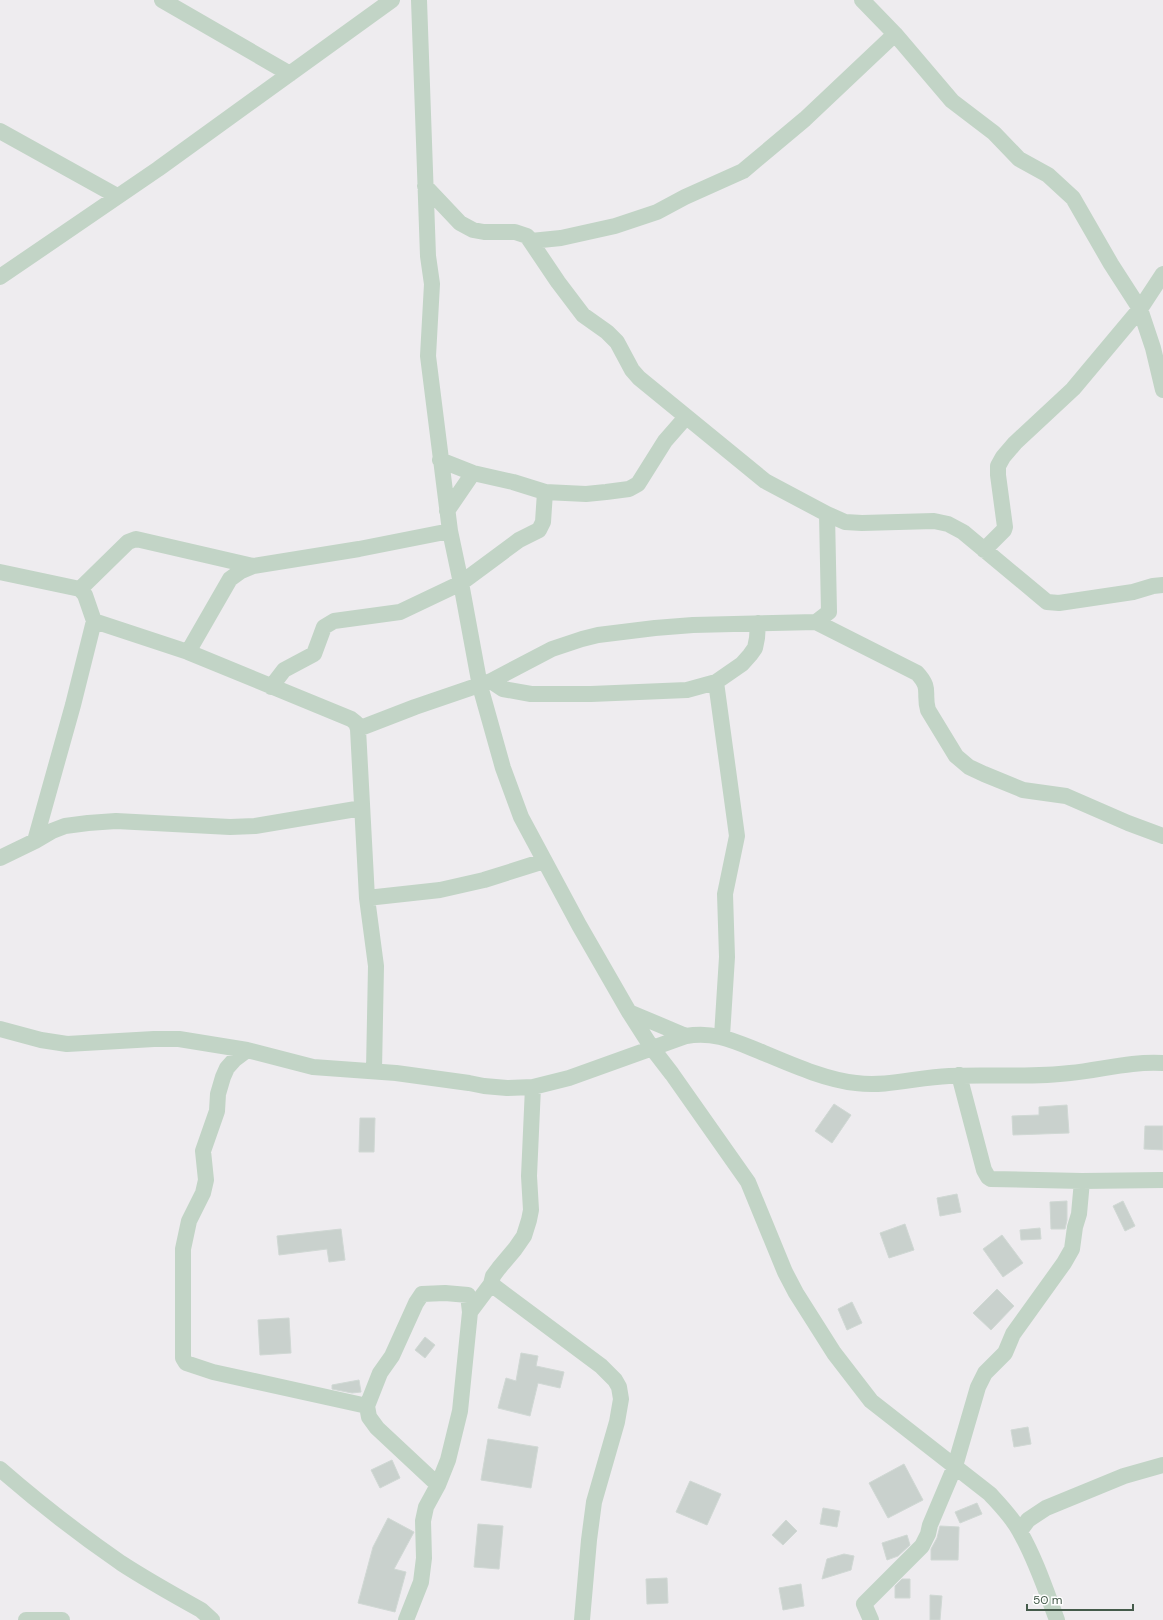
<svg xmlns="http://www.w3.org/2000/svg" width="1163" height="1620" viewBox="0 0 1163 1620" font-family="'DM Sans',sans-serif">
  <rect width="100%" height="100%" fill="#eeecef"/>
  <path fill="#c9d1cd" stroke="#d0d8d4" d="M834 1104 851 1115 832 1143 815 1131Z
    M1067 1105 1069 1133 1013 1135 1012 1116 1039 1115V1107Z
    M360 1118H375L374 1152H359Z
    M1145 1126H1163V1150L1144 1149Z
    M957 1194 961 1212 940 1216 937 1198Z
    M1067 1201V1220L1065 1229H1051L1050 1202Z
    M1123 1201 1135 1226 1125 1231 1113 1206Z
    M905 1224 914 1250 889 1258 880 1233Z
    M1040 1228 1041 1239 1021 1240 1020 1230Z
    M341 1229 345 1260 329 1262 327 1249 279 1255 277 1236Z
    M1002 1235 1023 1263 1003 1277 983 1249Z
    M997 1289 1014 1306 991 1330 973 1313Z
    M852 1302 862 1323 847 1330 838 1309Z
    M289 1318 291 1353 260 1355 258 1320Z
    M425 1337 435 1345 425 1358 415 1350Z
    M521 1353 538 1356 536 1366 564 1372 560 1388 538 1383 530 1416 498 1408 506 1378 516 1381Z
    M359 1380 361 1392 352 1393 332 1389V1385Z
    M1028 1427 1031 1444 1014 1447 1011 1430Z
    M488 1439 538 1447 531 1488 481 1480Z
    M392 1460 400 1478 380 1488 371 1470Z
    M904 1464 923 1500 888 1518 869 1483Z
    M690 1481 721 1494 707 1525 676 1512Z
    M977 1503 982 1514 960 1523 955 1512Z
    M823 1508 840 1511 837 1527 820 1524Z
    M388 1518 414 1532 394 1569 406 1572 395 1612 358 1603 373 1547Z
    M786 1520 797 1531 783 1545 772 1535Z
    M478 1524 503 1526 499 1569 474 1567Z
    M940 1526 959 1527 958 1560H931V1549L937 1538Z
    M907 1535 910 1545 898 1556 887 1560 882 1543Z
    M844 1554 854 1556 851 1570 822 1579 827 1559Z
    M667 1578 668 1603 647 1604 646 1579Z
    M902 1579H910V1598H895V1586Z
    M801 1584 804 1606 783 1610 779 1588Z
    M930 1595 942 1596 940 1620H930Z"/>
  <g fill="none" stroke-linecap="round" stroke-linejoin="round">
    <path stroke="#c2d4c6" stroke-width="16" d="M162 0 290 74
      M419 0 428 256 432 284 428 356 450 531 461 583 480 686 503 768 521 817 579 925 629 1012 652 1048 672 1074 748 1182 785 1272 796 1293 834 1353 871 1401 990 1494C1001 1506 1013 1518 1020 1532 1036 1560 1046 1591 1057 1620
      M862 0 895 34 952 101 994 133 1019 159 1048 175 1073 198 1111 264 1140 309 1153 348 1163 390
      M0 131 117 196
      M425 186 460 223 473 230 484 232H515L527 236 558 282 583 315 607 332 617 342 632 370 639 378 765 481 827 514 845 522 862 523 934 521 948 524 963 532 1047 602 1059 603 1133 592 1153 586 1163 585
      M531 241 561 238 615 226 657 212 685 197 743 171 805 119 895 34
      M0 277 158 169 392 0
      M440 460 473 473 513 482 545 492 586 494 606 492 629 489 638 484 665 441 686 417
      M447 511 473 473
      M984 550 1004 530 1005 527 998 475V466L1003 457 1015 443 1073 389 1140 309 1163 274
      M0 572 80 589 85 595 94 621 73 705 35 841
      M80 589 128 542 136 539 253 566
      M94 621 188 652 351 719 356 723 358 729 367 898 376 966 374 1070
      M816 622 829 612 827 514
      M188 652 230 579 241 571 253 566 359 549 450 531
      M491 681 503 689 531 694H591L687 690 716 682 742 664 750 655 755 648 757 638 758 623
      M716 682 737 836 725 894 727 957 722 1036
      M271 687 284 670 314 654 324 627 334 621 400 612 461 583 519 540 539 530 543 522 545 492
      M358 729 415 707 491 681 552 649 582 639 598 635 655 628 693 625 816 622 917 673C932 689 923 693 928 710L956 756 969 767 984 774 1023 790 1066 796 1128 823 1163 836
      M0 858 35 841 52 831 65 826 88 823 116 821 230 827 255 826 362 808
      M367 898 440 890 484 880 544 861
      M629 1012 686 1036
      M0 1029 41 1040 67 1044 154 1039H179L247 1050 313 1067 396 1073 469 1083 484 1086 507 1088 533 1087 569 1078 686 1036C714 1031 734 1041 759 1051 788 1063 825 1080 856 1083 888 1087 918 1077 949 1076 990 1074 1030 1078 1070 1073 1101 1070 1131 1061 1163 1063
      M247 1050 235 1059 227 1068 223 1077 218 1094 217 1111 203 1151 206 1180 203 1193 189 1221 183 1249V1358L186 1363 213 1372 367 1406
      M959 1075 984 1170 988 1177 991 1179 1082 1181 1163 1180
      M491 1284 601 1366 615 1380 619 1387 621 1399 617 1422 594 1502 589 1540 582 1620
      M470 1312 491 1284 493 1276 499 1268 515 1249 524 1236 529 1220 531 1210 529 1176 533 1087
      M0 1469C39 1503 79 1534 121 1563 147 1580 174 1595 201 1610L212 1620
      M1020 1531 1028 1520 1046 1508 1124 1476 1163 1465
      M26 1620H62
      M406 1620 421 1582 424 1558 423 1521 426 1507 438 1485 448 1460 460 1411 470 1312 468 1295 445 1293 422 1294 416 1303 392 1356 380 1373 367 1406 369 1417 377 1428 438 1485
      M871 1620 864 1604 922 1546 928 1534 930 1525 955 1466 978 1387 985 1373 1005 1353 1013 1334 1064 1263 1072 1249 1075 1227 1079 1214 1082 1181"/>
  </g>
  <path d="M1027 1604v6h106v-6" fill="none" stroke="#445a4a" stroke-width="2"/>
  <text x="1033" y="1604" font-size="12" fill="#445a4a" stroke="#ffffff" stroke-width="3" paint-order="stroke">50 m</text>
</svg>
